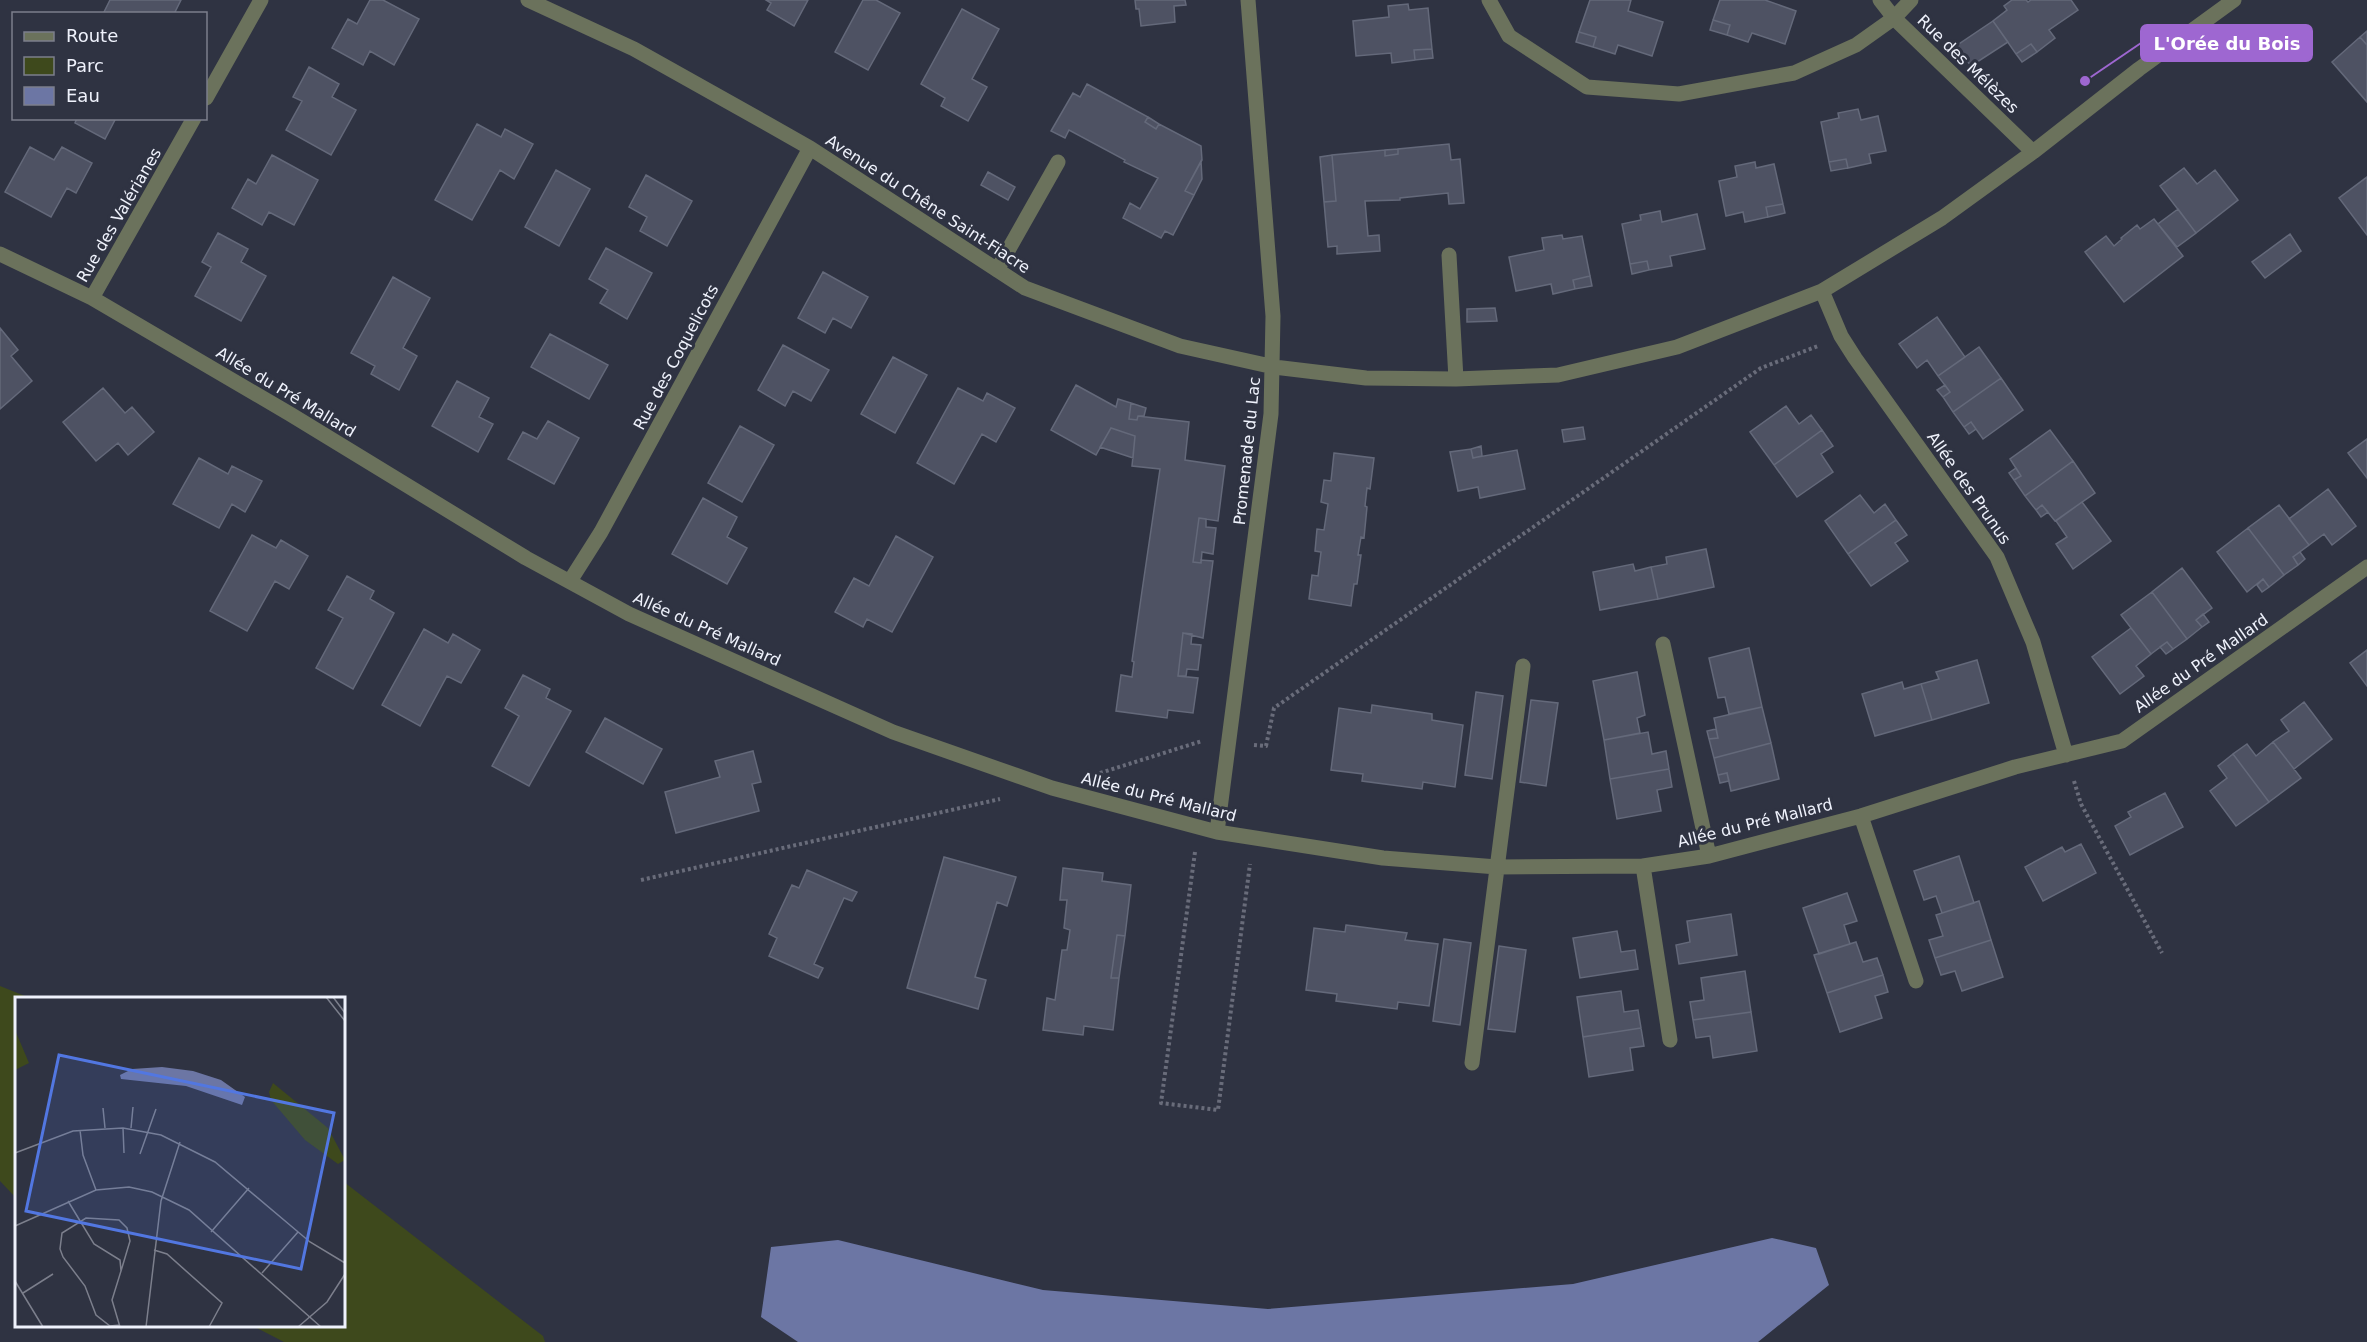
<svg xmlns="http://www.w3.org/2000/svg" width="2367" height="1342" viewBox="0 0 2367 1342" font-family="'DejaVu Sans',sans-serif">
  <rect width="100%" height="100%" fill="#2f3342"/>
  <path fill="#3e491c" d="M0 986 30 998H16V1198L0 1181Z
    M344 1182 543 1336 545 1342H284L253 1326H344Z"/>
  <path fill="#6c76a4" d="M1772 1238 1816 1248 1829 1285 1758 1342H798L761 1317 771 1247 838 1240 1043 1290 1268 1309 1573 1284Z"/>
  <path fill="#4e5263" stroke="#64697a" stroke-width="1.5" d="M110 0H181L174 14H103Z
    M370 0H383L419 19 394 65 370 51 363 65 332 48 348 19 357 24Z
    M766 0H808L794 26 767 10 771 3Z
    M863 0H876L900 13 868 70 835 52Z
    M1135 0H1185L1186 5 1174 6 1175 22 1141 26 1139 9H1136Z
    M1590 0H1631L1628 11 1663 22 1652 56 1618 45 1615 54 1593 47 1596 37 1579 32Z
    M1720 0H1765L1796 11 1785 44 1752 33 1748 42 1727 35 1730 25 1713 20Z
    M2012 0H2026L2028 2 2031 0H2071L2078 10 2049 30 2055 38 2037 52 2031 44 2016 54 1993 21 2007 10 2004 6Z
    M1408 4 1409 10 1428 8 1432 49 1414 50 1415 60 1392 63 1391 53 1356 56 1353 21 1389 17 1388 6Z
    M962 9 999 29 972 79 987 87 968 121 941 106 945 98 921 84Z
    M1713 20 1730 25 1727 35 1710 30Z
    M1993 21 2008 42 1971 66 1956 46Z
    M2367 31V45L2360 37Z
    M1579 32 1596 37 1593 47 1576 42Z
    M2360 37 2367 45V102L2332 62Z
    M2031 44 2037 52 2022 62 2016 54Z
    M1432 49 1433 58 1415 60 1414 50Z
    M309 67 339 84 332 97 356 110 331 155 286 130 302 101 293 97Z
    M1087 84 1148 117 1145 122 1156 129 1159 124 1201 146 1202 160 1185 191 1194 195 1173 235 1165 231 1161 238 1123 218 1130 203 1140 209 1158 178 1124 162 1125 160 1069 130 1065 138 1051 131 1073 93 1080 97Z
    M1858 109 1861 120 1878 116 1886 151 1869 154 1871 163 1848 168 1846 159 1829 162 1821 122 1839 118 1838 113Z
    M1148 117 1159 124 1156 129 1145 122Z
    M77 118H116L105 139 75 123Z
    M477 124 501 137 505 129 533 144 514 179 500 170 472 220 435 200Z
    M1449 144 1451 160 1460 159 1464 203 1449 204 1448 193 1400 198V200L1365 201 1368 236 1379 235 1380 251 1337 254V246L1328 247 1324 202 1336 201 1332 155 1385 150V156L1398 154V149Z
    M30 147 54 160 62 147 92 163 76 193 67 188 51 217 5 192Z
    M1398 149V154L1385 156V150Z
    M272 155 318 180 294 225 269 212 262 225 232 208 248 179 256 184Z
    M1332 155 1336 201 1324 202 1320 157Z
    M1846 159 1848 168 1831 171 1829 162Z
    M1201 161 1202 179 1194 195 1185 191Z
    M1755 162 1756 168 1774 164 1783 204 1766 207 1768 217 1745 222 1743 212 1726 216 1719 181 1737 177 1735 166Z
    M2184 168 2197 184 2215 170 2238 200 2196 233 2160 186Z
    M556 170 590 189 559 246 525 227Z
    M988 172 1015 187 1008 200 981 185Z
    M646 175 692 201 667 246 640 231 647 217 629 207Z
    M2367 177V235L2339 198Z
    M1783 204 1785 213 1768 217 1766 207Z
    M2178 209 2196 233 2177 247 2158 224Z
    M1660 211 1662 222 1697 214 1705 249 1670 256 1672 266 1649 270 1647 261 1630 264 1622 224 1641 220 1640 215Z
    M2154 219 2183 256 2124 302 2085 252 2106 236 2114 246 2122 239 2121 238 2137 225 2140 229Z
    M218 233 248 249 241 262 266 276 241 321 195 296 211 267 202 262Z
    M2290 234 2301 251 2265 278 2252 262Z
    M1562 235 1563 239 1582 236 1590 276 1573 280 1575 289 1553 294 1551 284 1516 291 1509 257 1544 250 1542 238Z
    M606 248 652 273 627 319 600 303 608 290 589 279Z
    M1647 261 1649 270 1632 274 1630 264Z
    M823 272 868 297 851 328 833 318 825 333 798 318Z
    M1590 276 1592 286 1575 289 1573 280Z
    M393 277 430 298 403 348 417 356 399 390 371 374 375 366 351 353Z
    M1495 308 1497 321 1467 322V309Z
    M1937 317 1965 357 1938 376 1927 360 1917 368 1899 344Z
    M0 328 18 350 11 356 32 381 0 409Z
    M550 334 608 365 589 399 531 367Z
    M783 345 829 370 811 401 793 391 785 406 758 390Z
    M1979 347 2001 378 1953 412 1943 397 1950 392 1938 376Z
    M893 357 927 375 895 433 861 414Z
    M2001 378 2023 410 1983 439 1971 422 1964 427 1953 412Z
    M457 381 489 398 479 417 493 424 478 452 432 426Z
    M1076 385 1116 407 1118 399 1131 403 1129 419 1137 420 1138 416 1189 422 1185 460 1225 466 1218 521 1199 518 1193 562 1201 563V560L1213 561 1203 638 1183 633 1178 676 1198 678 1193 713 1168 710 1167 718 1116 711 1121 675 1132 677 1134 662 1132 661 1142 591 1160 469 1132 466 1135 436 1111 428 1096 455 1051 430Z
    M1945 385 1950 392 1943 397 1937 390Z
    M103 388 125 413 132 407 154 432 128 455 118 443 96 461 63 422Z
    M958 388 983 401 987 393 1015 408 996 442 982 434 954 484 917 463Z
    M1131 403 1146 408 1144 416H1138L1137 420 1129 419Z
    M1786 406 1799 424 1811 415 1822 430 1774 465 1750 432Z
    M548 421 579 438 554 484 508 459 523 432 537 439Z
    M1971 422 1976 429 1969 434 1964 427Z
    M740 426 774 445 742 502 708 483Z
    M1583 427 1585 439 1564 442 1562 430Z
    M1111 428 1135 436 1133 458 1100 447Z
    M1822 430 1833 446 1821 454 1833 472 1797 497 1774 465Z
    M2050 430 2073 461 2025 496 2014 480 2021 476 2010 459Z
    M2367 439V478L2348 453Z
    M1481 446 1482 456 1473 458 1471 449Z
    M1471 449 1473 458 1517 450 1525 489 1480 498 1478 487 1458 491 1450 452Z
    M1334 453 1374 458 1370 489 1367 488 1365 506 1367 507 1364 538 1361 537 1358 555H1361L1357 584H1354L1351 606 1309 599 1312 575 1318 576 1321 552 1315 551 1317 529 1324 530 1328 504 1321 502 1324 480 1331 481Z
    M199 458 228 474 232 466 262 481 245 512 232 504 219 528 173 504Z
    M2073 461 2095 493 2055 521 2042 505 2036 510 2025 496Z
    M2016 468 2021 476 2014 480 2009 473Z
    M2328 489 2356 526 2332 545 2324 534 2309 545 2289 519Z
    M1860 495 1874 513 1885 504 1896 520 1848 554 1825 521Z
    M703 498 737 517 727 537 747 548 727 584 672 554Z
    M2082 502 2111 541 2073 569 2056 544 2067 537 2056 521Z
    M2042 505 2048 512 2041 517 2036 510Z
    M2279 505 2309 545 2293 557 2298 565 2284 575 2248 528Z
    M1199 518 1206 519V527L1216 528 1213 554 1202 552 1201 563 1193 562Z
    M1896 520 1907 535 1895 543 1908 561 1871 586 1848 554Z
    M2248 528 2284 575 2269 587 2263 579 2247 592 2217 552Z
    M252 535 276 548 281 540 308 556 289 589 275 581 247 631 210 611Z
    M896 536 933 557 892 632 867 619 863 627 835 612 854 578 869 586Z
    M1706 549 1714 587 1658 599 1651 567 1667 564 1666 557Z
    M2300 552 2305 559 2298 565 2293 557Z
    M1633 564 1635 571 1651 567 1658 599 1600 610 1593 572Z
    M2182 568 2212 608 2196 620 2202 627 2187 639 2152 592Z
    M347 576 374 591 370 599 394 613 353 689 316 668 343 618 328 610Z
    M2263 579 2269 587 2262 592 2257 585Z
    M2152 592 2187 639 2173 649 2167 642 2151 654 2121 615Z
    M2203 614 2209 622 2202 627 2196 620Z
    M2131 628 2151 654 2136 666 2144 676 2120 694 2092 657Z
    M424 629 448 643 453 634 480 650 461 683 447 676 420 726 382 705Z
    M1183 633 1192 634 1191 644 1201 645 1198 670 1187 669 1186 676H1178Z
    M2167 642 2173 649 2166 654 2160 647Z
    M1749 648 1762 707 1729 714 1725 697 1718 698 1709 658Z
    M2367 650V686L2350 663Z
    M1977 660 1989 703 1932 720 1921 684 1939 679 1936 672Z
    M1637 672 1645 715 1637 718 1640 733 1604 740 1593 681Z
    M523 675 550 689 546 698 571 711 529 786 492 766 519 716 505 708Z
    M1902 682 1904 689 1921 684 1932 720 1875 736 1862 694Z
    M1476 692 1503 696 1492 779 1465 775Z
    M1531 700 1558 703 1546 786 1520 782Z
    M2304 702 2332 739 2294 769 2273 742 2289 731 2281 720Z
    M1372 705 1432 714V720L1463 725 1455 787 1423 782 1422 789 1362 781 1363 774 1331 770 1339 708 1371 713Z
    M1762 707 1771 743 1714 758 1709 739 1718 738 1714 718Z
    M605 718 662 749 643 784 586 752Z
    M1716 729 1718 738 1709 739 1707 731Z
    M1648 732 1652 754 1666 751 1669 769 1610 779 1604 740Z
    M2273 742 2301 778 2269 802 2233 754 2247 744 2256 756Z
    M1771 743 1779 779 1731 791 1727 773 1718 775 1714 758Z
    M753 751 761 782 752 784 759 811 676 833 665 792 720 777 715 761Z
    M2233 754 2269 802 2236 826 2210 791 2227 778 2218 766Z
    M1669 769 1672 787 1657 790 1661 811 1617 819 1610 779Z
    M1727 773 1729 781 1720 783 1718 775Z
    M2165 793 2183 827 2130 855 2115 826 2131 817 2128 812Z
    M2081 844 2096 873 2043 901 2025 867 2062 847 2065 852Z
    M1959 856 1974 903 1942 913 1936 896 1924 900 1914 871Z
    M944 857 1016 877 1007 906 997 902 975 977 986 980 978 1009 907 988Z
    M1063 868 1103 873 1102 881 1131 885 1125 936 1117 935 1111 978H1119L1113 1030 1084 1026 1083 1035 1043 1030 1047 998 1055 1000 1062 950H1067L1070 930 1064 928 1067 900H1060Z
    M807 870 857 892 852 901 844 898 814 964 823 968 818 978 769 956 777 938 769 934 792 885 799 888Z
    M1847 893 1857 921 1844 925 1850 944 1819 954 1803 908Z
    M1979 901 1991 940 1935 958 1929 940 1943 936 1936 915Z
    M1731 914 1737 955 1679 964 1676 945 1690 942 1687 921Z
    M1346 925 1407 933 1405 940 1438 944 1429 1006 1398 1002 1397 1009 1336 1001 1337 994 1306 990 1314 928 1345 932Z
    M1617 931 1621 952 1635 950 1638 969 1580 978 1573 938Z
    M1117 935 1125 936 1119 978H1111Z
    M1444 939 1471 943 1460 1025 1433 1021Z
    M1991 940 2003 977 1962 991 1955 971 1941 975 1935 958Z
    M1856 942 1863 962 1877 958 1883 975 1827 993 1814 955Z
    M1499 946 1526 950 1515 1032 1488 1029Z
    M1745 971 1751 1012 1693 1020 1690 1002 1704 1000 1701 978Z
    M1883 975 1888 992 1875 996 1882 1018 1840 1032 1827 993Z
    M1621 991 1624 1012 1638 1010 1641 1028 1583 1037 1577 997Z
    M1751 1012 1757 1051 1713 1058 1710 1036 1696 1038 1693 1020Z
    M1641 1028 1644 1046 1630 1048 1633 1070 1589 1077 1583 1037Z"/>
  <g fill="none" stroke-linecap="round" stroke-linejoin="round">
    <path stroke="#696c7a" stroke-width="4" stroke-dasharray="3 3" stroke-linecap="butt" d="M1254 745 1266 746 1274 708 1761 368 1818 346
      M1100 773 1202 741
      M2074 781 2081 804 2162 953
      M1195 852 1161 1103 1218 1110 1250 864
      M641 880 1000 799"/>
    <path stroke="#6b725c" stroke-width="15" d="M528 0 634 49 766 123 810 148 1025 288 1180 346 1274 367 1366 378 1456 379 1558 375 1677 347 1822 291 1942 218 2033 152 2139 69 2234 0
      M1489 0 1509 36 1587 87 1679 94 1794 73 1856 45 1894 18 1911 0
      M1880 0 1894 18 2033 152
      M206 98 261 0
      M0 254 92 298 290 414 526 558 629 614 893 732 1052 788 1217 832 1383 858 1497 867 1643 866 1709 856 1861 816 2015 767 2122 741 2367 567
      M1449 255 1456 379
      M997 270 1058 162
      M1822 291 1841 336 1855 358 1997 557 2033 642 2066 755
      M92 298 194 118
      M570 581 601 532 810 148
      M1663 644 1709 856
      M1861 816 1916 981
      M1217 832 1271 414 1273 316 1248 0
      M1643 866 1670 1040
      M1472 1063 1523 666"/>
  </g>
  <g text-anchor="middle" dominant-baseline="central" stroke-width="6" stroke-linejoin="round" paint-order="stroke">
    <g font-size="16" fill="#eff2fc" stroke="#2f3342">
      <text transform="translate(1968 64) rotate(44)">Rue des Mélèzes</text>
      <text transform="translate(928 204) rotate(33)">Avenue du Chêne Saint-Fiacre</text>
      <text transform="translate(119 215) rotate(-60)">Rue des Valérianes</text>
      <text transform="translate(676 357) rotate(-62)">Rue des Coquelicots</text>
      <text transform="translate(286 392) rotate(31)">Allée du Pré Mallard</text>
      <text transform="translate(1247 451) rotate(-84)">Promenade du Lac</text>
      <text transform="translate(1969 488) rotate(55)">Allée des Prunus</text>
      <text transform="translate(707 629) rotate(24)">Allée du Pré Mallard</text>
      <text transform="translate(2201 663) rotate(-35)">Allée du Pré Mallard</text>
      <text transform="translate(1159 797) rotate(14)">Allée du Pré Mallard</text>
      <text transform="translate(1755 823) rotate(-14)">Allée du Pré Mallard</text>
    </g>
  </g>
  <g transform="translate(15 997)">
    <rect width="330" height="330" fill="#2f3342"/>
    <path d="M0 33 14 66 0 73ZM258 86 313 131 330 163 323 167 290 143 256 103 254 95Z" fill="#3e491c"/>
    <path d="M147 70 178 74 206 83 230 100 227 108 171 89 106 82 105 78 117 72Z" fill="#6c76a4"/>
    <path fill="none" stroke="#7c7f8c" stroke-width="1.5" d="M311 0 330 24M318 0 330 16M88 111 90 131M108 131 109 156M116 131 118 110M65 133 68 158 81 193M0 156 58 134 108 131 146 138 200 165 295 245 330 266M125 157 141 112M53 204 79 247 105 263 106 274 97 303 105 330M0 229 81 193 114 190 137 195 174 213 306 330M196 235 234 191M139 253 152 257 207 306 194 330M247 276 283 235M0 284 28 330M8 296 38 277M105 328 95 329 81 318 70 289 48 260 45 252 47 236 71 221 104 223 112 231 115 244 106 274M131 330 146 204 165 145M283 330 312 305 330 277"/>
    <path fill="#5277e1" fill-opacity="0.15" stroke="#5277e1" stroke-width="3" d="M44 58 319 116 286 272 11 214Z"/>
    <rect width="330" height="330" fill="none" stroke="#eff2fc" stroke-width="3"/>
  </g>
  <path fill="none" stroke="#9e67d1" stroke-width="2" d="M2085 81L2141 43"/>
  <circle fill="#9e67d1" stroke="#2f3342" stroke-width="2" cx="2085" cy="81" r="6"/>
  <rect fill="#9e67d1" stroke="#9e67d1" stroke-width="2" x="2141" y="25" width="171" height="36" rx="6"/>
  <g font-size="18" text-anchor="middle" font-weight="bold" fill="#fff">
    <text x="2227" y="50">L'Orée du Bois</text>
  </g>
  <rect x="12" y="12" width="195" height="108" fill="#2f3342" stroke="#7c7f8c" stroke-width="1.5"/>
  <rect x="24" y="32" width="30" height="9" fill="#6b725c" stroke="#7c7f8c" stroke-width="1.5"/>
  <text x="66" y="42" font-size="18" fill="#eff2fc">Route</text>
  <rect x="24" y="57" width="30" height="18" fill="#3e491c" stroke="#7c7f8c" stroke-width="1.5"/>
  <text x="66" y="72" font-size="18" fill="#eff2fc">Parc</text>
  <rect x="24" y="87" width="30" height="18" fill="#6c76a4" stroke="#7c7f8c" stroke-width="1.5"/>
  <text x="66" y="102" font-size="18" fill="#eff2fc">Eau</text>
</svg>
